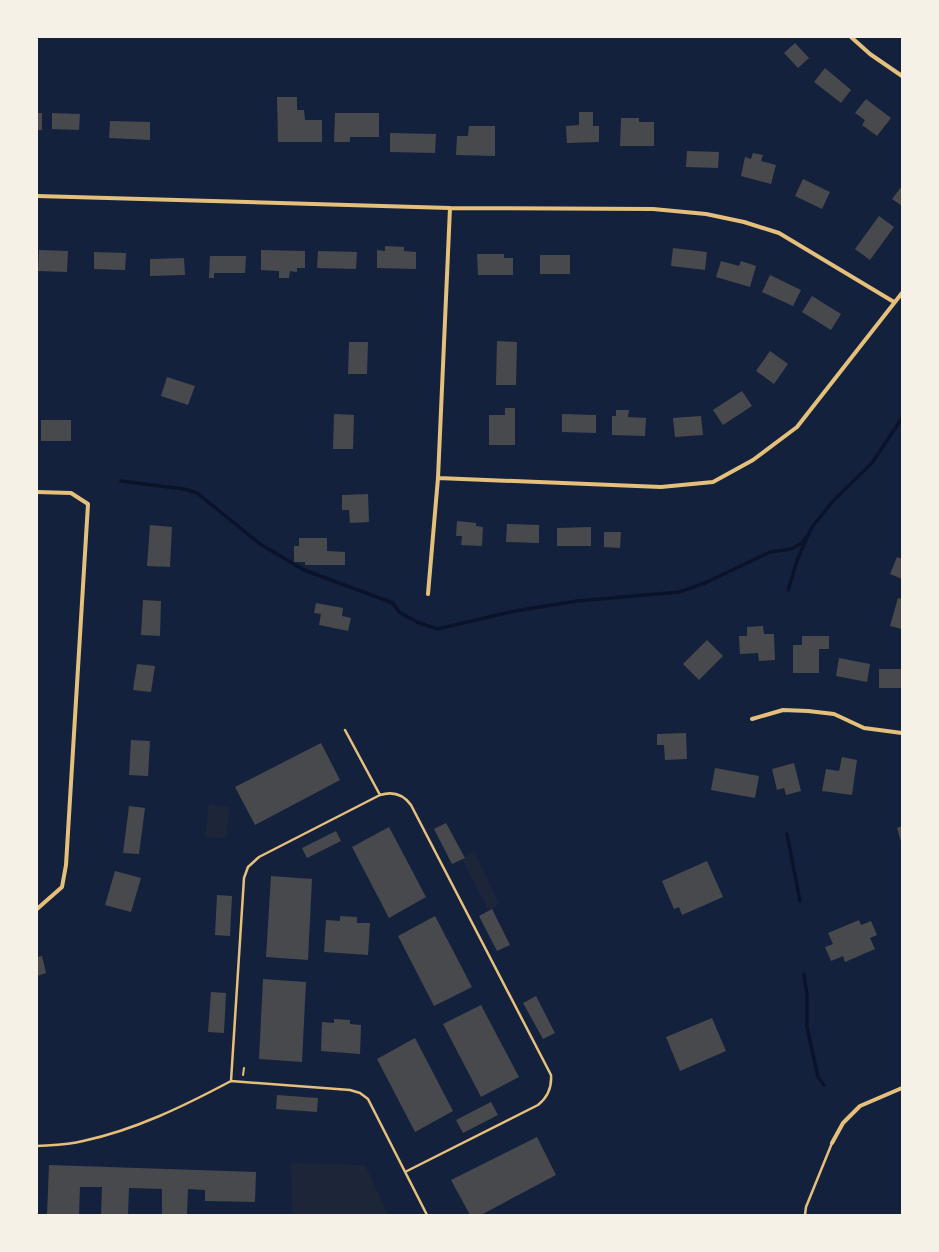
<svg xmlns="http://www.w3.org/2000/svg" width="939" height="1252" viewBox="0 0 939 1252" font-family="'PT Sans',sans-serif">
  <rect width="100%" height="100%" fill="#14213d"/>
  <path fill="#1d2539" d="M209 804 230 807 226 838 205 837Z
    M474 851 499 904 489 911 462 859Z
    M291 1163 365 1165 388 1215H295L292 1212Z"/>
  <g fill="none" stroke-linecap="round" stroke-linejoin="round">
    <path stroke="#0b132b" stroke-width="3.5" d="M121 481 184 489 197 493 260 544 304 570 393 603 399 612 417 622 437 629 515 611 577 601 679 592 705 583 770 552 791 549 802 543 808 535
      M788 590 798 558 812 527 833 501 872 463 902 418
      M787 834 800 901
      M804 975 807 995V1027L818 1077 824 1085"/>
  </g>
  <path fill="#48494c" d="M795 43 809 58 798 68 784 53Z
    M825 68 851 90 841 103 814 82Z
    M277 97H297V110H304L305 120H322V142H278Z
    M866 99 891 118 877 136 862 125 865 120 855 113Z
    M579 112H593V126H599V142L567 143 566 126 579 125Z
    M37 113H42V130H37Z
    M52 113 80 114 79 130 52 129Z
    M335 113H379V137H350V142H334Z
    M621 118H639V122H654V146H620Z
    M110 121 150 122V140L109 138Z
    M469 126H495V156L456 155 457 136H468Z
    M390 133 436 134 435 153 390 152Z
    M687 151 719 152 718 168 686 167Z
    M753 153 763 155 761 161 776 165 771 184 741 176 745 157 751 159Z
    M803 179 830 192 822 209 795 196Z
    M902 186V206L892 199Z
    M879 216 894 227 870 260 855 249Z
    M385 246 404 247V251L416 252V269L377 268V250L385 251Z
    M673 248 707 252 705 270 671 266Z
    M39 250 68 251 67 272 38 271Z
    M261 250 305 251V268H297V272L290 271 289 278H279V271L261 270Z
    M318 251 357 252 356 269 317 268Z
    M94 252 126 253 125 270 94 269Z
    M477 254H504V258H513V275H478Z
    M540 255H570V274H540Z
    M210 256H246L245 273H214V278H209Z
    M184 258 185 275 150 276V259Z
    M721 261 739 266 741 261 756 266 750 287 716 277Z
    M770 275 801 290 793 306 762 292Z
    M812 296 841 314 831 330 802 312Z
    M497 341 517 342 516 385H496Z
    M349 342H368L367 374H348Z
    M770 351 788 364 774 384 756 371Z
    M167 377 195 386 188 405 161 396Z
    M742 391 752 406 723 425 713 410Z
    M505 408H515V445H489V415H505Z
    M616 410H629L628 417 646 418 645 436 612 435V416H616Z
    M334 414 354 415 353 449H333Z
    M562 414 596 415V433L562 432Z
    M701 416 703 435 675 437 673 418Z
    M41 420H71V441H41Z
    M368 494 369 522 350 523 349 510H342V495Z
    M457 521 476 523V526L483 527 482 546 461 545 462 536H456Z
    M507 524 539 525V543L506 542Z
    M150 525 172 527 170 567 147 566Z
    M591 527V546H557V528Z
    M604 532H621L620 548 604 547Z
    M299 538H327V551L345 552V565H305V562H294V546H299Z
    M897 557 902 559V579L890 574Z
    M898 598 902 599V629L890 626Z
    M143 600 161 601 160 636 141 635Z
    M316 603 343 608 342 616 351 618 348 631 319 625 321 614 314 613Z
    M763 626 764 634H774L775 660 759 661 758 653 740 654 739 636H747V627Z
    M802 636H829V649H819V673H793V645H802Z
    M707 640 723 656 699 680 683 664Z
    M839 658 870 664 867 682 836 676Z
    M137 664 155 666 151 692 133 690Z
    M879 669H902V688H879Z
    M686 733 687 759 665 760 664 745H657V734Z
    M131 740 150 741 148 776 129 775Z
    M321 743 340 780 255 825 235 787Z
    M842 757 857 760 852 795 822 791 826 769 839 771Z
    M794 763 801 791 786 795 784 788 777 790 772 769Z
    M715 768 759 776 755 798 711 790Z
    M129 806 145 808 139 854 123 853Z
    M446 823 465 858 452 864 434 829Z
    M902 826V845L897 828Z
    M389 827 426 897 389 918 352 847Z
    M336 831 341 841 307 858 302 848Z
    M707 861 723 897 682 915 679 907 674 909 662 881Z
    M115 871 141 878 131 912 105 905Z
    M271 876 312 879 308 960 266 957Z
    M217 895 232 896 230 936 215 935Z
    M492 909 510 945 497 951 479 916Z
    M340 916 357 917V923H370L368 955 324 952 326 920 340 921Z
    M435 916 472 987 434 1006 398 936Z
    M859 920 861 925 871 921 877 935 870 938 875 949 845 962 843 956 831 961 825 947 833 944 828 933Z
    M42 956 46 973 37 976V957Z
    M263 979 306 982 302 1062 259 1059Z
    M211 992 226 993 224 1033 208 1032Z
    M536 996 555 1033 543 1039 523 1003Z
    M481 1005 519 1077 481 1097 443 1024Z
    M712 1018 726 1051 680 1071 666 1037Z
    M334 1019 350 1020V1024L361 1025 360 1054 321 1051 322 1022 334 1023Z
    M415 1038 453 1111 415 1132 377 1059Z
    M277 1095 318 1098 317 1112 276 1109Z
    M491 1102 498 1115 463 1133 456 1120Z
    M537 1137 556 1175 481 1215H470L451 1180Z
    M49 1165 256 1172 255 1202 205 1201V1190L188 1189 187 1215H162V1189L129 1188 128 1215H101L102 1187H80L79 1215H47Z"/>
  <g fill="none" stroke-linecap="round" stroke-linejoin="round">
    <path stroke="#e5c07b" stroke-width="2" d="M243 1075 244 1068"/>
    <path stroke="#e5c07b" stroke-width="2.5" d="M345 730 380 795
      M231 1081 350 1090 360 1093 368 1099 427 1215
      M37 1146C52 1145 68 1145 83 1141 135 1130 184 1106 231 1081L244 878 248 867 259 857 380 795C393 791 403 794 411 805L551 1075C552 1088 548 1097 538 1105L405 1172
      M805 1215 806 1207 832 1143"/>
    <path stroke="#e5c07b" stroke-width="4" d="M851 37 870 54 902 76
      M37 196 450 208 653 209 706 214 744 222 779 233 894 302
      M438 478 661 487 713 482 753 460 797 427 902 293
      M37 492 71 493 88 504 66 865 62 887 37 909
      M428 594 438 478 450 208
      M752 719 783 710 808 711 834 714 864 728 902 733
      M832 1143 843 1123 860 1106 902 1088"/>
  </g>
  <rect width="939" height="1252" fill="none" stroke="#f6f1e7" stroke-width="76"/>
</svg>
